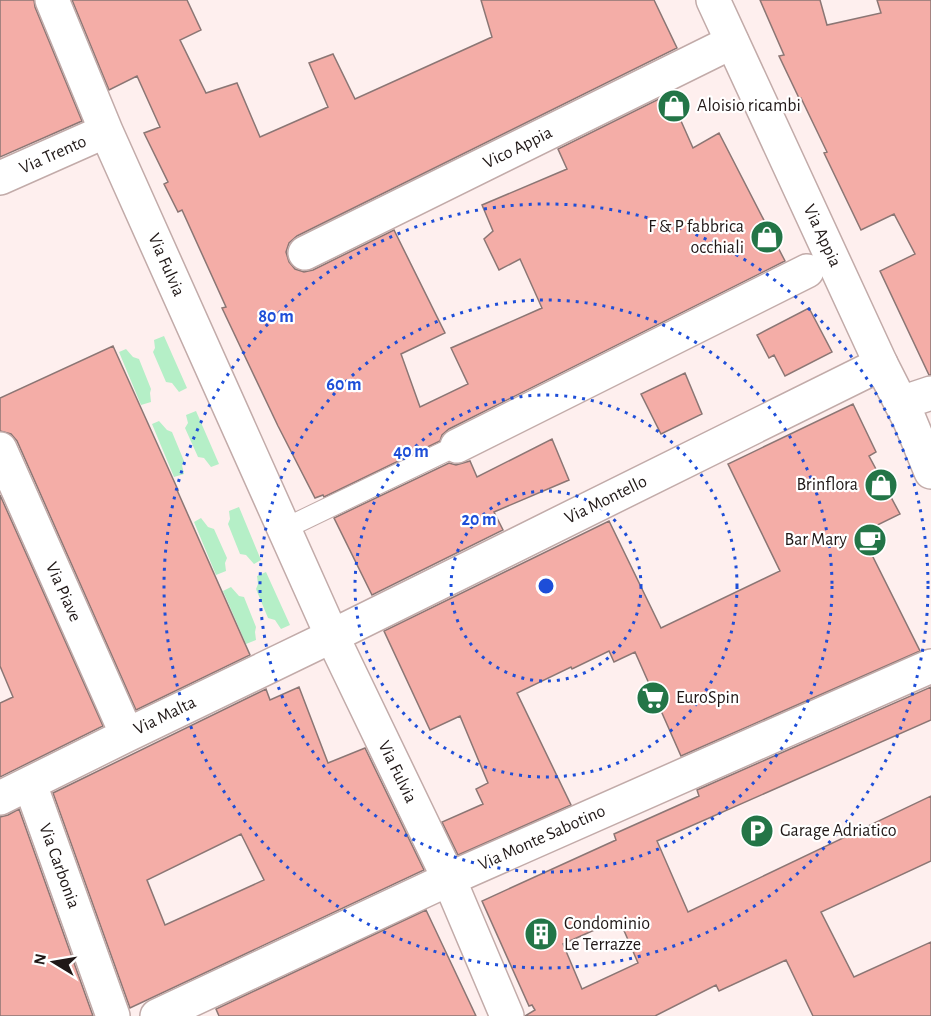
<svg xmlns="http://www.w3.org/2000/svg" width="931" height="1016" viewBox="0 0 931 1016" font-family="'Alegreya Sans',sans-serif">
  <rect width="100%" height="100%" fill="#feefee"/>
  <path fill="#b5efc7" d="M164 336 187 388 179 392 172 383 166 382 153 352 155 348 154 340Z
    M126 349 133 357 139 359 151 389 150 393 151 402 141 405 119 352Z
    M196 411 219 464 211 467 204 458 198 457 185 428 188 423 186 415Z
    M159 421 167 430 172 432 184 461 182 465 184 474 174 477 152 424Z
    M239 507 261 560 254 564 246 555 240 554 228 524 230 519 229 511Z
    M201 518 208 527 214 529 227 558 225 563 226 571 216 575 194 522Z
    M266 572 290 625 281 629 275 620 268 618 256 589 258 584 257 576Z
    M231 587 239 596 244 597 256 627 255 632 256 640 246 644 223 591Z"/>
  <path fill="#f4ada7" stroke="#8b7674" stroke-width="1.5" fill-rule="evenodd" d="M0 0H34L35 7 82 121 0 157Z
    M72 0H187L201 30 180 40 206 93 237 83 260 137 328 107 309 63 333 54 355 99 492 37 481 0H654L677 48 297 236 289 243 286 252 289 262 295 269 304 272 313 270 394 230 445 333 401 354 420 407 468 384 451 348 542 308 520 259 499 270 484 239 493 231 482 205 567 169 558 149 669 94 693 148 719 133 785 261 449 429 442 435 440 441 324 497 323 495 315 498 278 426 222 308 226 307 182 210 178 212 164 184 168 182 144 133 160 127 137 76 109 90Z
    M760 0H820L827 25 881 13 877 0H931V375H929L880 271 915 254 894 214 861 230 824 153 827 152 801 98H799L779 56 784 55Z
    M809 308 832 352 785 376 774 355 769 358 757 335Z
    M113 346 178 490H177L250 655 136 710 17 441 11 434 0 431V398Z
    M685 373 702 414 661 434 641 394Z
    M853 404 876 452 869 456 900 514 861 533 920 651 681 756 635 652 614 662 609 651 572 669 571 667 517 693 571 805 458 855 442 822 483 804 476 789 488 783 460 716 430 730 384 631 609 521 661 628 780 571 728 464Z
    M552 439 569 480 494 512 503 530 372 595 334 518 449 463 456 465 470 461 477 477Z
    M0 495 103 726 0 777V703L13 697 0 666Z
    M299 687 328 763 365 748 424 870 130 1008 53 793 266 689 270 700ZM241 834 264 880 165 925 147 880Z
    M931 687V720L657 841 688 912 931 796V861L821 912 854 977 931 942V1016H813L786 960 719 991 716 985 655 1016H525L535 1010 532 1005 529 1006 482 901 616 840 614 834 699 796 697 790ZM619 919 638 963 582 989 563 944Z
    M19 809 93 1016H0V817L8 815Z
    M426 910 476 1016H219L216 1009Z"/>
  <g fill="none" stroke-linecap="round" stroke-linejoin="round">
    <g stroke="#c2aba9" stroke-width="22">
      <path id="lane" d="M284 529 446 451"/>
    </g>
    <g stroke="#c2aba9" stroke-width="36">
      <path id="street" d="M52 0 106 131 332 636 449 879 507 1016
        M0 178 106 131
        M305 253 732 42
        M901 403 931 393
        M457 446 807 271
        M0 449 127 735
        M30 784 113 1016
        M0 798 127 735 332 636 881 364
        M157 1016 449 879 931 666"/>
    </g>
    <g stroke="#c2aba9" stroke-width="36">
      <path id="secondary" d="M713 0 881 364 910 421 931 472"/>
    </g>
    <use href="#lane" stroke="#fff" stroke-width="20"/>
    <use href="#street" stroke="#fff" stroke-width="33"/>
    <use href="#secondary" stroke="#fff" stroke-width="33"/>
  </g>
  <g fill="none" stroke="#1d4ed8" stroke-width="3" stroke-dasharray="3 6">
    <circle cx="546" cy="586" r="95"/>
    <circle cx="546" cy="586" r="191"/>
    <circle cx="546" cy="586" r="286"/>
    <circle cx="546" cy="586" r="382"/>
  </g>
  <defs>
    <g id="shop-disc" transform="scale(1.725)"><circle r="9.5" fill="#237547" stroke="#fff"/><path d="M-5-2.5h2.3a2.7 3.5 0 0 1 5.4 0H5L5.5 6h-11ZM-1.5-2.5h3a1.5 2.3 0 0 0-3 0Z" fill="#fff"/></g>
    <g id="cafe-disc" transform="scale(1.725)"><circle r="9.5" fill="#237547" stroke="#fff"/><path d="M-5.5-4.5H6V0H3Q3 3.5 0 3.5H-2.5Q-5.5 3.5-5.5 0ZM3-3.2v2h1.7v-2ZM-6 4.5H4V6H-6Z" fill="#fff"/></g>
    <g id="supermarket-disc" transform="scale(1.725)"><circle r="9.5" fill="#237547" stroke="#fff"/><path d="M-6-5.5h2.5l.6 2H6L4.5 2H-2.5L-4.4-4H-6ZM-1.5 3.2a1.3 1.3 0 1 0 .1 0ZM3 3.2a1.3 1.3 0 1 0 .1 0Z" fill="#fff"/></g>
    <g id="parking-disc" transform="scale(1.725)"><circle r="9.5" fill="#237547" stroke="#fff"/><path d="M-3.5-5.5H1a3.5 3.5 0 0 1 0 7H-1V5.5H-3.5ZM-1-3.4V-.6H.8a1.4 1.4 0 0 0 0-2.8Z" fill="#fff"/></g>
    <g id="building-disc" transform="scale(1.725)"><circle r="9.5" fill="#237547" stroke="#fff"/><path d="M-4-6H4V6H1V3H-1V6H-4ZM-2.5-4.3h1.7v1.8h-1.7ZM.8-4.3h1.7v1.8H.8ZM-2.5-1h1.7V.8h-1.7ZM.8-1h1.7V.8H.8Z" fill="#fff"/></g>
  </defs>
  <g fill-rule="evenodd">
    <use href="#shop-disc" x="674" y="106"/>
    <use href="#shop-disc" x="767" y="237"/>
    <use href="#shop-disc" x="881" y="485"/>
    <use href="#cafe-disc" x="870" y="540"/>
    <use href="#supermarket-disc" x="653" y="698"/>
    <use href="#parking-disc" x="757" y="831"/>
    <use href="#building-disc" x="541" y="934"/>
  </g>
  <g text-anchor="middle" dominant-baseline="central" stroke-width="4.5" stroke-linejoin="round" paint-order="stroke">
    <g font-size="18" fill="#201817" stroke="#fff" text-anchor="start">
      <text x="697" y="106">Aloisio ricambi</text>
      <text x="744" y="227" text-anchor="end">F &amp; P fabbrica<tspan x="744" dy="21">occhiali</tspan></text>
      <text x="858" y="485" text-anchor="end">Brinflora</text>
      <text x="847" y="540" text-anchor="end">Bar Mary</text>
      <text x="676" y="698">EuroSpin</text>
      <text x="780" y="831">Garage Adriatico</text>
      <text x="564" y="924">Condominio<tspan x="564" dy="21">Le Terrazze</tspan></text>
    </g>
    <g font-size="18" fill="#201817" stroke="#fff">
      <text transform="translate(518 148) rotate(-26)">Vico Appia</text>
      <text transform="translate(53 155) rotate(-24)">Via Trento</text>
      <text transform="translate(822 236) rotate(65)">Via Appia</text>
      <text transform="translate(166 265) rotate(66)">Via Fulvia</text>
      <text transform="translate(606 500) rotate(-26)">Via Montello</text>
      <text transform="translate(63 592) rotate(66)">Via Piave</text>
      <text transform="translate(165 716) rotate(-26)">Via Malta</text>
      <text transform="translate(397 772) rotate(64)">Via Fulvia</text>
      <text transform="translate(542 838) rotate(-24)">Via Monte Sabotino</text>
      <text transform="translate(59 866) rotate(70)">Via Carbonia</text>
    </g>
  </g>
  <circle cx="546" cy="586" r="9" fill="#1d4ed8" stroke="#fff" stroke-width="3"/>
  <g font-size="18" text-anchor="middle" font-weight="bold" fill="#1d4ed8" stroke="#fff" stroke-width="4.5" stroke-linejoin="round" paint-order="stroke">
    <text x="276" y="322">80 m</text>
    <text x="344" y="390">60 m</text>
    <text x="411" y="457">40 m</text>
    <text x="479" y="525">20 m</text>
  </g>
  <g transform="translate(54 962) rotate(281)" stroke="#ffffff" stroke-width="4.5" paint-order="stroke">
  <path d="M0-4.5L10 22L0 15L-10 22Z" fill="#201817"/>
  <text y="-9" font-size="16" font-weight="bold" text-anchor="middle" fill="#201817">N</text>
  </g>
</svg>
